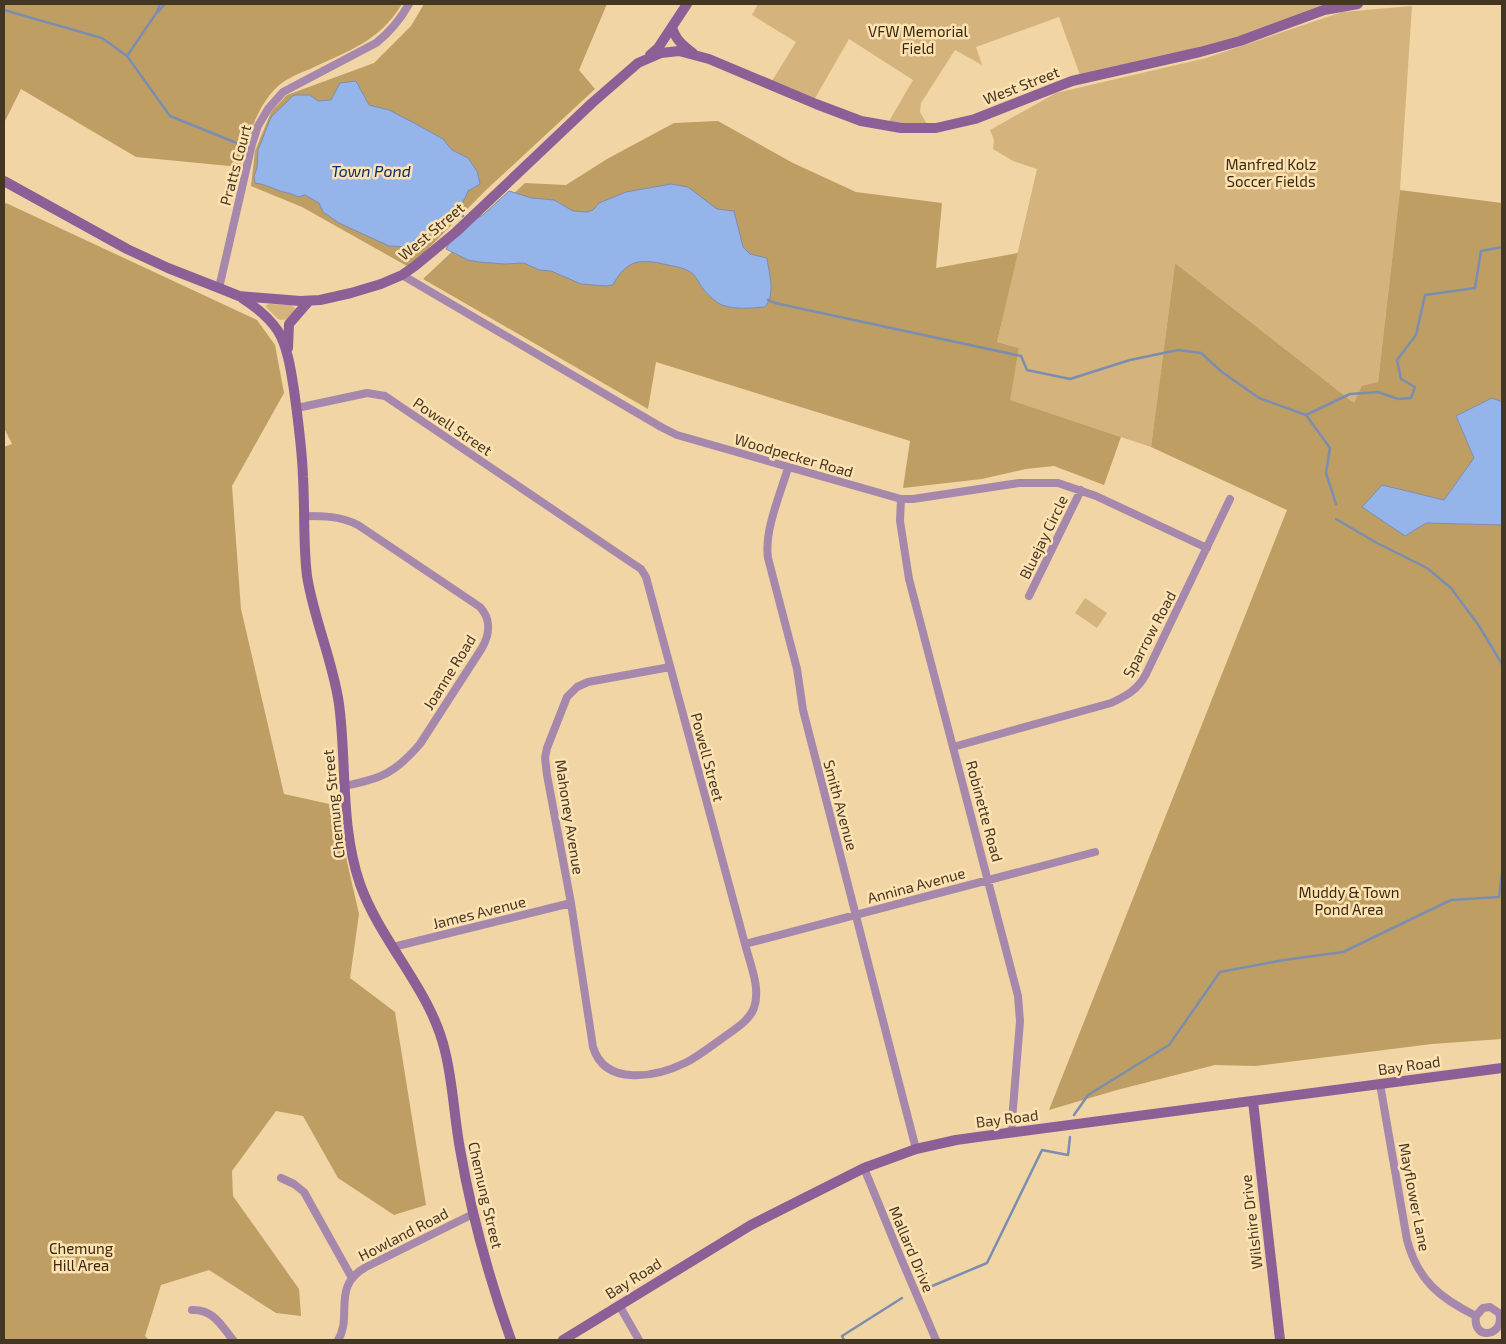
<svg xmlns="http://www.w3.org/2000/svg" width="1506" height="1344" viewBox="0 0 1506 1344" font-family="'Exo 2',sans-serif">
  <rect width="100%" height="100%" fill="#f1d5a5"/>
  <path fill="#d4b37c" d="M758 4H1334L1220 43 1080 75 1059 17 976 47 982 65 955 50 921 103 920 112 927 124 888 123 913 80 849 39 814 100 772 81 796 42 752 15Z
    M1412 6 1400 190 1378 382 1354 403 1175 263 1151 447 1009 400 1019 348 997 342 1037 169 1013 161 993 149 994 140 990 130 1056 93 1206 58 1342 12Z
    M269 304 291 305 296 309 287 319 281 320 278 319 265 306Z
    M1085 598 1107 613 1097 628 1075 613Z"/>
  <path fill="#bf9e64" d="M4 4H402C379 42 348 51 310 69 297 74 283 80 274 90 254 112 248 140 240 167L136 157 21 89 4 123Z
    M424 4H607L579 70 595 89 485 191 415 262 407 266 302 207 251 186 255 151 271 112 287 95 374 63 411 26Z
    M718 121 793 163 856 192 942 203 936 268 1018 253 997 342 1019 348 1010 400 1121 437 1104 485 1054 466 1026 469 982 479 903 488 910 441 656 362 648 409 423 279 525 183 566 185 607 159 674 123Z
    M1400 190 1502 203V402L1492 398 1474 458 1444 500 1382 485 1405 536 1426 523 1502 525V1039L1432 1044 1256 1066 1215 1065 1117 1090 1049 1110 1287 510 1151 447 1175 263 1354 403 1362 386 1378 382Z
    M6 203 257 320 275 345 284 393 232 486 241 609 284 794 334 805 359 914 350 978 395 1012 426 1205 394 1215 338 1178 303 1116 276 1111 232 1171 233 1196 299 1289 301 1316 276 1313 209 1270 161 1285 145 1336 149 1340H4V447L12 444 4 428V205Z"/>
  <path fill="#94b4ea" stroke="#7c8eaf" d="M356 81 369 105 389 110 416 124 443 139 452 150 468 158 477 171 480 184 468 191C462 207 456 210 443 220 433 229 423 238 414 247L389 246 339 223 323 212 319 203 305 195 298 197C290 192 283 193 275 189 267 186 263 184 255 183L254 176 257 168 258 150 271 117 294 95H310L318 101 331 100 340 83Z
    M671 184 688 187 717 209 734 211 743 247 750 254 767 258C769 274 776 294 765 307 752 308 735 310 722 305 717 303 708 295 704 290 700 286 698 279 693 274 686 268 677 267 668 265 642 259 627 258 613 285L606 286 581 284 551 271 539 270 524 263 505 264 479 262 468 260 446 249 450 242 470 222 483 215 509 191 532 198 554 200 573 211 587 212 593 210 599 203 626 192Z
    M1492 398 1502 402V525L1426 523 1405 536 1362 507 1382 485 1444 500 1474 458 1456 416Z"/>
  <g fill="none" stroke-linecap="round" stroke-linejoin="round">
    <path stroke="#7c8eaf" stroke-width="2.5" d="M4 10 102 38 127 56 170 116 244 146
      M158 12 165 4
      M127 56 157 12 160 4
      M453 212 463 216
      M768 300 775 303 1021 356 1027 370 1070 379 1130 360 1178 350 1201 353 1222 372 1259 398 1306 415 1330 448 1326 473 1336 504
      M1306 415 1350 394 1378 392 1398 399 1411 398 1415 387 1401 379 1397 360 1416 335 1425 295 1475 288 1481 251 1502 247
      M1336 519 1377 543 1427 568 1451 588 1479 626 1502 664V668
      M1074 1115 1088 1095 1169 1045 1220 972 1284 960 1343 952 1451 900 1499 897 1502 873
      M925 1289 987 1263 1042 1150 1068 1155 1070 1137
      M844 1340 842 1336 902 1298"/>
    <path stroke="#a788ad" stroke-width="8" d="M402 275 661 427 677 435 901 499H913L1019 483H1058L1096 496 1207 548
      M219 288 252 144 258 126 268 109 283 92 376 43C390 32 400 20 409 4
      M297 408 367 393 385 396 632 563 641 569 646 577 745 944C750 964 761 988 754 1008 749 1021 735 1029 724 1037 711 1046 699 1056 685 1063 656 1077 605 1087 593 1047L571 903 547 775 545 758 547 748 567 697 577 687 588 682 670 667
      M788 468C780 495 764 531 768 558L797 669 803 710 916 1149
      M901 499 900 521 909 579 1018 996 1020 1021 1011 1133
      M304 516C324 516 340 516 358 525L480 607C491 619 490 634 482 648L420 744C395 773 381 779 344 786
      M1029 596 1081 490
      M953 747 1111 703C1126 696 1138 690 1146 674L1230 499
      M745 944 1095 852
      M393 947 571 903
      M1380 1084 1407 1240C1418 1281 1440 1298 1476 1316 1472 1342 1506 1336 1499 1313L1490 1307 1483 1308 1476 1316
      M864 1168 900 1256 936 1340
      M281 1178 294 1184 304 1192 352 1278
      M619 1305 639 1340
      M192 1310C213 1309 221 1325 233 1340
      M338 1340C353 1316 331 1286 366 1267L473 1214"/>
    <path stroke="#8d5f97" stroke-width="10" d="M672 27C675 39 683 46 693 53
      M650 55 658 48 687 4
      M4 181 127 249 168 268 219 288 239 296 300 301 320 300 351 293 381 284 402 275 415 266 456 232 592 103 638 63 661 53 679 51 709 59 816 104 861 121 901 128H936L975 119 1072 81 1200 52 1240 41 1324 10 1358 4
      M242 298C256 307 269 317 278 331 288 348 291 371 294 390 298 419 302 448 303 477 305 510 303 543 307 576 314 620 333 661 339 704 347 764 340 826 360 884 381 943 431 990 445 1051 453 1083 454 1116 460 1149 471 1213 489 1278 511 1340
      M288 348 289 324 309 301
      M1253 1101 1280 1340
      M563 1340 751 1225 864 1168 916 1149 956 1140 985 1136 1502 1068"/>
  </g>
  <g text-anchor="middle" dominant-baseline="central" stroke-width="5" stroke-linejoin="round" paint-order="stroke">
    <g font-size="15" fill="#38290e" stroke="#fee2b2">
      <text x="918" y="31">VFW Memorial<tspan x="918" dy="17">Field</tspan></text>
      <text x="1271" y="164">Manfred Kolz<tspan x="1271" dy="17">Soccer Fields</tspan></text>
      <text x="1349" y="892">Muddy &amp; Town<tspan x="1349" dy="17">Pond Area</tspan></text>
      <text x="81" y="1248">Chemung<tspan x="81" dy="17">Hill Area</tspan></text>
    </g>
    <g font-size="15" fill="#433724" stroke="#fee2b2">
      <text transform="translate(1021 85) rotate(-21)">West Street</text>
      <text transform="translate(235 165) rotate(-75)">Pratts Court</text>
      <text transform="translate(431 231) rotate(-40)">West Street</text>
      <text transform="translate(453 426) rotate(34)">Powell Street</text>
      <text transform="translate(794 455) rotate(16)">Woodpecker Road</text>
      <text transform="translate(1043 537) rotate(-64)">Bluejay Circle</text>
      <text transform="translate(1149 634) rotate(-62)">Sparrow Road</text>
      <text transform="translate(449 672) rotate(-58)">Joanne Road</text>
      <text transform="translate(708 757) rotate(75)">Powell Street</text>
      <text transform="translate(333 804) rotate(-96)">Chemung Street</text>
      <text transform="translate(841 805) rotate(75)">Smith Avenue</text>
      <text transform="translate(985 811) rotate(75)">Robinette Road</text>
      <text transform="translate(570 817) rotate(81)">Mahoney Avenue</text>
      <text transform="translate(916 885) rotate(-15)">Annina Avenue</text>
      <text transform="translate(479 912) rotate(-14)">James Avenue</text>
      <text transform="translate(1409 1065) rotate(-8)">Bay Road</text>
      <text transform="translate(1007 1118) rotate(-7)">Bay Road</text>
      <text transform="translate(486 1195) rotate(77)">Chemung Street</text>
      <text transform="translate(1415 1197) rotate(79)">Mayflower Lane</text>
      <text transform="translate(1251 1222) rotate(-97)">Wilshire Drive</text>
      <text transform="translate(403 1234) rotate(-27)">Howland Road</text>
      <text transform="translate(912 1249) rotate(67)">Mallard Drive</text>
      <text transform="translate(633 1278) rotate(-32)">Bay Road</text>
    </g>
    <g font-size="16" font-style="italic" fill="#092e6c" stroke="#fee2b2">
      <text x="371" y="170">Town Pond</text>
    </g>
  </g>
  <rect width="1506" height="1344" fill="none" stroke="#433724" stroke-width="10"/>
</svg>
